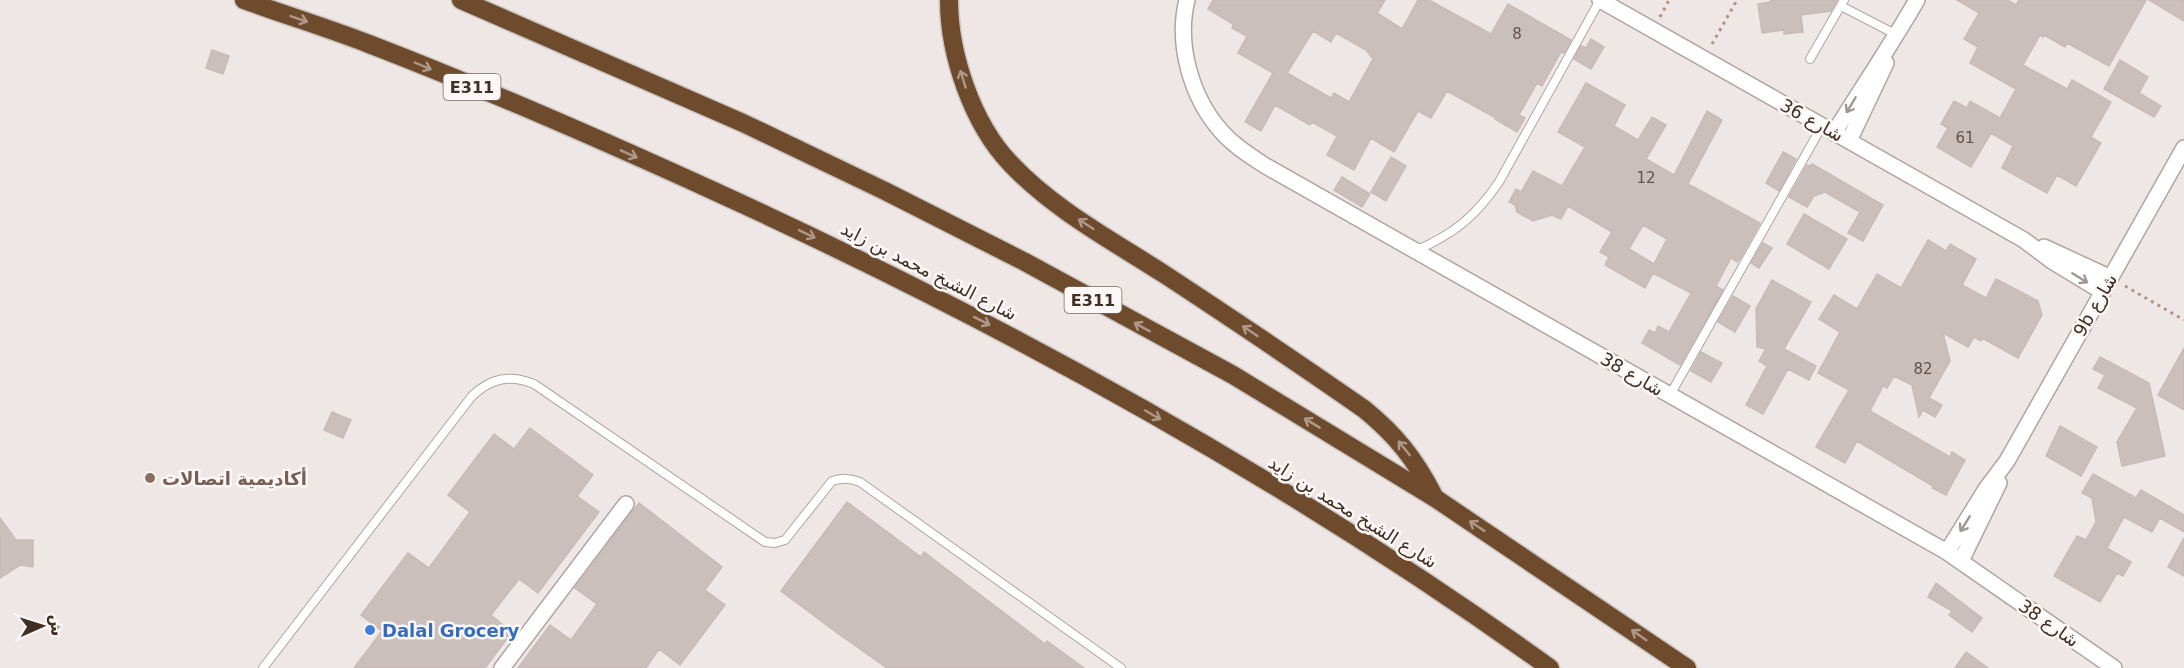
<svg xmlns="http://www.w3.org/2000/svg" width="2184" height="668" viewBox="0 0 2184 668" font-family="'DejaVu Sans',Vazirmatn,sans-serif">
  <rect width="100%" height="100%" fill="#efe7e5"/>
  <path fill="#cabfba" stroke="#c9bbb7" stroke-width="1.5" fill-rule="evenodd" d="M1213 0H1385L1377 13 1402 29 1418 0H1429L1491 34 1508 4 1571 40 1564 53 1561 52 1542 86 1537 83 1519 115 1525 118 1517 132 1495 119 1496 118 1447 91 1431 118 1418 111 1394 152 1371 138 1354 170 1327 155 1337 136 1312 122 1310 125 1275 105 1261 131 1245 122 1273 73 1238 53 1247 36 1232 28 1233 24 1208 9ZM1313 31 1331 42 1336 33 1366 50 1373 59 1349 102 1334 93 1331 98 1287 73Z
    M1770 0H1837L1831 11 1801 15 1803 32 1784 34V30L1762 33 1758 4 1771 2Z
    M1957 0H2007L2016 5 2019 0H2146L2109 66 2067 43 2065 47 2044 35 2043 37 2040 35 2023 65 2067 89 2072 80 2111 102 2091 137 2101 143 2076 186 2057 175 2047 193 2002 168 2013 146 1991 133 1971 167 1937 147 1948 128 1941 124 1954 101 1967 108 1970 101 2000 118 2016 89 1970 63 1978 47 1964 39 1979 13Z
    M2149 0H2184V21Z
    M1591 39 1604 47 1591 69 1574 59 1581 46 1586 48Z
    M212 50 229 56 223 74 206 68Z
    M2120 60 2148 77 2139 93 2161 106 2154 117 2104 89Z
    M1586 83 1625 105 1614 126 1638 140 1652 117 1666 125 1646 159 1674 175 1707 111 1722 120 1688 184 1760 223 1741 257 1737 262 1731 258 1716 286 1723 290 1680 365 1642 343 1649 330 1655 333 1658 326 1669 332 1691 293 1653 273 1645 288 1605 265 1609 257 1600 252 1612 232 1568 206 1561 219 1552 215 1533 221 1517 212 1515 205 1509 202 1516 189 1521 192 1533 171 1562 186 1585 147 1558 132ZM1643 225 1667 239 1654 264 1629 249Z
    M1783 152 1796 159 1779 191 1766 183Z
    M1391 157 1406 166 1386 201 1371 192Z
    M1812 164 1883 205 1863 241 1848 233 1860 212 1825 192 1814 196 1807 207 1789 197 1807 165 1810 166Z
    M1342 177 1370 194 1362 207 1334 190Z
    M1804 214 1847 239 1829 269 1787 244Z
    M1928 240 1946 251 1950 244 1976 259 1962 285 1986 298 1996 279 2038 301 2042 315 2018 358 1982 338 1981 341 1974 337 1968 347 1943 333 1950 361 1929 398 1942 405 1935 417 1923 410 1919 417 1912 385 1894 376 1887 388 1883 386 1870 411 1950 457 1952 452 1965 460 1946 495 1932 488 1933 486 1857 441 1845 463 1816 447 1849 390 1818 373 1840 332 1819 319 1834 295 1857 309 1877 274 1901 288Z
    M1763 243 1772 248 1759 268 1751 263Z
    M1772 280 1811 302 1784 349 1816 366 1809 380 1788 369 1763 414 1746 405 1767 366 1759 361 1766 349 1757 347 1756 309Z
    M1733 296 1750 306 1735 332 1718 322Z
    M2184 348V410L2158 395Z
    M1701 352 1722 363 1711 382 1691 371Z
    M2100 357 2149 383 2165 456 2122 466 2117 442 2137 408 2098 388 2105 375 2093 369Z
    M332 412 351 420 343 438 324 430Z
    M2060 426 2097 447 2081 476 2046 456Z
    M530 428 593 475 577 496 599 512 538 593 519 579 491 615 512 632 485 668H354L382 631 361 615 408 553 429 568 470 512 448 495 494 434 514 449Z
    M2093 474 2136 498 2141 490 2184 515V532L2160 518 2152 532 2124 517 2107 548 2131 562 2123 576 2117 573 2100 602 2054 576 2077 536 2086 540 2096 522 2092 498 2082 493Z
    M847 502 921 557 924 552 1045 644 1047 641 1084 668H887L840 635 781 591Z
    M639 503 722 567 705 590 725 605 680 665 659 649 646 668H518L550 625 571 640 597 604 575 588Z
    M0 518 16 540H33V567L20 565 0 578Z
    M2184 538V576L2168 567Z
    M1936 583 1982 618 1972 632 1949 615 1952 611 1928 597Z
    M1966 652 1988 668H1955Z"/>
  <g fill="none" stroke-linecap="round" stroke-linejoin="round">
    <g stroke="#b0a59f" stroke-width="10">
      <path id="service" d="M1841 6 1897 35
        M1810 59 1844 0
        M1415 251C1454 234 1475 217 1499 182L1600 0
        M1670 395 1822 126
        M263 668 472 396C491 378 510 374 534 384L765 542 775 543 785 540 832 481C843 478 850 478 860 482L1121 668"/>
    </g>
    <g stroke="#b0a59f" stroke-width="18">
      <path id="minor" d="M1187 0C1176 44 1191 97 1221 131 1233 145 1249 155 1264 165L1947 552 2114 668
        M1600 0 2024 240 2052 261 2103 292
        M1834 133C1862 88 1891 45 1917 0
        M1849 141 1886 63
        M2044 247 2111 278
        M1947 552 1986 489 2007 461 2184 148
        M1961 561 1999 483
        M502 668 626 504"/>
    </g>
    <g stroke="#cac5c1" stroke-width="21">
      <path id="motorway" d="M244 0C285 15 328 28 369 44 486 89 602 140 716 192 1007 325 1290 481 1550 668
        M461 0 743 123 885 191 1025 262 1233 375 1435 498 1687 668
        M949 0C949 54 972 123 1010 163 1053 209 1111 240 1164 274 1231 318 1298 363 1364 409 1396 435 1415 459 1434 496"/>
    </g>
    <path stroke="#b39484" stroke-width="3" stroke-dasharray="3 4.5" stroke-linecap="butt" d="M1660 17 1669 0
      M1712 44 1737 0
      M2125 286 2184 320"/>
    <use href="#service" stroke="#fff" stroke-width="8"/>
    <use href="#minor" stroke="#fff" stroke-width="15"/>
    <use href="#motorway" stroke="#6f4b2e" stroke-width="18"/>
  </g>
  <defs><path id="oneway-shaft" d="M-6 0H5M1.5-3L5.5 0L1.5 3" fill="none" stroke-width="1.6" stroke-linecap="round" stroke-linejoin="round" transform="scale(1.5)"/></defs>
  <g stroke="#ae9888">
    <use href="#oneway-shaft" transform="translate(299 19) rotate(19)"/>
    <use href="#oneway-shaft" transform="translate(423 66) rotate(23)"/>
    <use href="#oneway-shaft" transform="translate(963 79) rotate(-107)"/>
    <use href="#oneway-shaft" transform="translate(629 154) rotate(24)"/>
    <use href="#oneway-shaft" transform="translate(1086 224) rotate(-147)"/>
    <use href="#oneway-shaft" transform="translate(807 234) rotate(26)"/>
    <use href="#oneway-shaft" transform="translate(982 321) rotate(27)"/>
    <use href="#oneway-shaft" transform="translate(1142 327) rotate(-151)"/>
    <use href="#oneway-shaft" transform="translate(1250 331) rotate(-146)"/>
    <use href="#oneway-shaft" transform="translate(1153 415) rotate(30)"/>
    <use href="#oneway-shaft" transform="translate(1312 423) rotate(-149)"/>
    <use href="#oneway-shaft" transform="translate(1404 448) rotate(-129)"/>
    <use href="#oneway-shaft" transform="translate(1477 526) rotate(-146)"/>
    <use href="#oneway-shaft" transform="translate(1639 635) rotate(-145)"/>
  </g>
  <g stroke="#a09791">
    <use href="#oneway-shaft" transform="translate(1851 105) rotate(121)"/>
    <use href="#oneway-shaft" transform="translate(2080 278) rotate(32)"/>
    <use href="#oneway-shaft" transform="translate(1965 524) rotate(122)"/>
  </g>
  <circle fill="#8d6e63" stroke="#fbf7f6" stroke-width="2" cx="150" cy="478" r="6"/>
  <circle fill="#3f7fe0" stroke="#fbf7f6" stroke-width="2" cx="370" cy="630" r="6"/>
  <g text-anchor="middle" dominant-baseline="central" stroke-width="5" stroke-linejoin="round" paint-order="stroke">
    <g font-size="15" fill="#635349">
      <text x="1517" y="34">8</text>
      <text x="1965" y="138">61</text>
      <text x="1646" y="178">12</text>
      <text x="1923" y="369">82</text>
    </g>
    <g fill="#fbf7f6" stroke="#796b62" stroke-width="1.5">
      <rect x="443.5" y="74" width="57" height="26" rx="4.5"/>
      <rect x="1064.5" y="287" width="57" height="26" rx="4.5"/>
    </g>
    <g font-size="16" font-weight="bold" fill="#412f23">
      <text x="472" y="87">E311</text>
      <text x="1093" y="300">E311</text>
    </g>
    <g font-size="18" fill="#412f23" stroke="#fbf7f6">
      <text transform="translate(1812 120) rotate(29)">شارع 36</text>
      <text transform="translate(929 271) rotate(27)">شارع الشيخ محمد بن زايد</text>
      <text transform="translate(2095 305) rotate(-60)">9b شارع</text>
      <text transform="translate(1632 374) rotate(30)">شارع 38</text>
      <text transform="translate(1353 512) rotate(32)">شارع الشيخ محمد بن زايد</text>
      <text transform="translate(2049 623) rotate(35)">شارع 38</text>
    </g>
    <g font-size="18" font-weight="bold" fill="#785e54" stroke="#fbf7f6" text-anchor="start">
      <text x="162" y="478">أكاديمية اتصالات</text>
    </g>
    <g font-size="18" font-weight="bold" fill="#366cbe" stroke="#fbf7f6" text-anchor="start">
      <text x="382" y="630">Dalal Grocery</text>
    </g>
  </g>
  <g transform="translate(42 626) rotate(87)" stroke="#fbf7f6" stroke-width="4.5" paint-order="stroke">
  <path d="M0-4.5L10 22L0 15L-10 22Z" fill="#412f23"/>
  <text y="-9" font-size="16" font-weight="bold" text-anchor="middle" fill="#412f23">ش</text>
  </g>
</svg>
